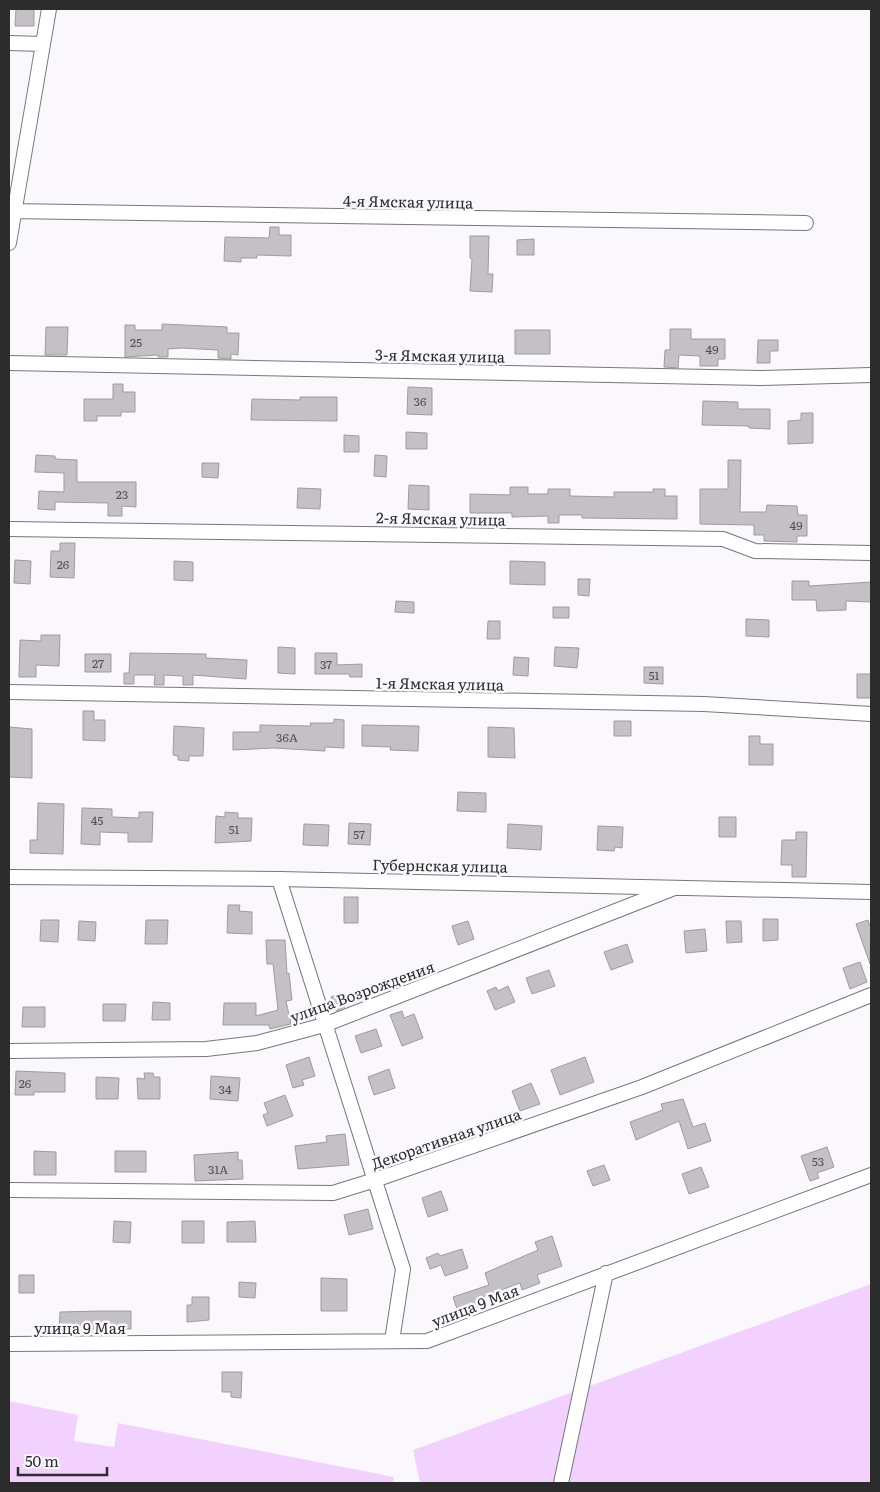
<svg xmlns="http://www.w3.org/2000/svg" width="880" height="1492" viewBox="0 0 880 1492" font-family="Literata,serif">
  <rect width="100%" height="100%" fill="#fbf8fd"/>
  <path fill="#f3d1ff" d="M871 1284V1483H420L413 1450Z
    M9 1401 78 1415 74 1441 114 1447 118 1423 394 1477 393 1483H9Z"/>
  <path fill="#c4c1c5" stroke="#9e9b9f" d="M16 9H34V26H15Z
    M270 227H279V235H291V256L257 255V258H241V262L224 261 225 237 269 238Z
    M470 236H489L488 274H493L492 292 470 291 472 259 470 258Z
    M534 239V255H517V240Z
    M162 324 227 327V333H239L238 355 231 354V359L218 358V350L181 348 168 349V357H158V355L125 357V325H135V330H162Z
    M46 327H68L67 355H45Z
    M670 329H691V339H725V359H718V366H700V356L679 355 678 368 664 367 665 350H670Z
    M515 330H550V354H515Z
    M758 340H778V351H770V363H757Z
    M113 384H123V392H135V412H121V416H97V421H84V399H113Z
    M408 387 432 388V415L407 414Z
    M300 397H337V421L251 420 252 399 300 400Z
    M703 401 738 402V409H770V429L749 428V426L702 425Z
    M801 413H813V443L788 444V421L801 420Z
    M406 432 427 433V449H406Z
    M344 435 359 436V452H344Z
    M36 455 55 456V459L77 460V482H136V507L122 506V516H108V503L55 502V510L38 509 39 491 64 492V473L35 472Z
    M375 455 387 456 386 477 374 476Z
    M728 460H741L740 512H766L767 505 797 506 798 515H807V536H797V542L764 541V535H754V525L700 524V489H728Z
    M202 463H219L218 478 202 477Z
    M409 485 429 486V510L408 509Z
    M510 487H528V494H548V489H570V496L614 497V492H653V489H665V496H677V519L582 518V515H559V523H548V516L512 517V513H470V494L510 495Z
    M298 488 321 489 320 509 297 508Z
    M60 543H75L74 578 50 577 51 551H60Z
    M15 560 31 561 30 584 14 583Z
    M174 561 193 562V581L174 580Z
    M510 561 545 562V585L510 584Z
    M578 579H590L589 596 578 595Z
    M792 581H809V586L871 582V602L846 601V610L817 611 816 600H792Z
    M396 601 414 602V613L395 612Z
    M553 607H569V618H553Z
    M746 619 769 620V637L746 636Z
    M488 621H500V639H487Z
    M41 635H60L59 666 36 665V677H19L20 640 41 641Z
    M278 647 295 648V674L278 673Z
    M555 647 579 648 577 668 554 666Z
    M130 653 206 654V658L247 660 246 679 193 675V685H183V676L164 675V685H154L155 675H134V684H124V673H129Z
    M315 653H337V665L362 664V677H350L349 674H315Z
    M85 654H111V672H85Z
    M514 657 529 658 528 676 513 675Z
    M644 667H663V684L644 683Z
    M857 674H871V698H857Z
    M83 711H94V720H105V741L83 740Z
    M334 719 344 720V748L325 747V751L274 748 233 750V732H260V725L311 726 310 723H334Z
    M614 721H631V736H614Z
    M362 725 419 726 418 751 390 750 391 747 362 746Z
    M174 726 204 728 203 756H189V761L178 760V756L173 755Z
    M9 727 32 729V778L9 777Z
    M488 727 514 728 515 758 488 757Z
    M749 736H760V744H773V765H749Z
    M458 792 486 793V812L457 811Z
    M38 803 64 804 63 854 30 853V840H37Z
    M82 808 112 809V817L139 818V812H153L152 842H128V833L100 832V845L81 844Z
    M225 812 238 813V818H252L251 841 215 843 216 816 225 817Z
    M719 817H736V837H719Z
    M349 823 371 824 370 845 348 844Z
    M304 824 329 825 328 846 303 845Z
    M508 824 542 826 541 850 507 848Z
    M598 826 623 827 622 848 615 847 614 851 597 850Z
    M796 832H807L806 877H792V865H781L782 840H796Z
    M344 897H358V923H344Z
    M228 905H240L239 911 252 912V934L227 933Z
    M763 919H778V940L763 941Z
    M41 920H59L58 942 40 941Z
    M146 920H168L167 944H145Z
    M868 920 871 929 870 964 856 924Z
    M79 921 96 922 95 941 78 940Z
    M468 921 474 939 458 945 452 926Z
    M726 921H741L742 942 727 943Z
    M705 929 707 951 686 953 684 931Z
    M266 940H285L287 974 289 973 292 1000 286 1001 291 1024 270 1029 269 1025H223L224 1003H256V1016L278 1010 273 964H267Z
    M627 944 633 962 611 970 604 952Z
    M860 962 867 982 850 989 843 968Z
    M549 970 555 986 532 994 526 978Z
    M508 986 515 1002 495 1010 487 991 496 987 498 991Z
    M340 993 345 1007 336 1011 331 997Z
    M153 1002 170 1003V1020H152Z
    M103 1004H126L125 1021H103Z
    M23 1007H45V1027H22Z
    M402 1011 404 1018 414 1014 423 1038 402 1046 390 1015Z
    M376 1029 382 1046 361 1053 355 1036Z
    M309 1057 315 1076 302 1080 304 1085 293 1088 286 1065Z
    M585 1057 594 1082 560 1095 551 1070Z
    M389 1069 395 1088 374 1095 368 1077Z
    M16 1071 65 1073V1092H34V1095H15Z
    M144 1073H153L154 1077H160V1099H138L137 1078 145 1079Z
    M211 1076 240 1078 238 1101 210 1099Z
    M96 1077 119 1078 118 1099H96Z
    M531 1083 540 1104 520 1111 512 1091Z
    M285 1095 293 1116 267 1126 263 1115 268 1113 264 1103Z
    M683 1099 693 1127 705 1123 711 1141 688 1149 679 1121 636 1140 630 1122 663 1110 661 1104Z
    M345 1134 349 1165 298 1169 295 1146 327 1142 326 1136Z
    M827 1147 834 1167 817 1173 819 1178 810 1181 801 1156Z
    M34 1151 56 1152V1175H34Z
    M115 1151H146V1172H115Z
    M238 1152V1160H242L243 1179 195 1181 194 1155Z
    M604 1165 610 1180 593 1186 587 1171Z
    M701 1167 709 1187 689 1194 682 1174Z
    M441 1191 448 1210 428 1217 422 1198Z
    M368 1209 373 1229 349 1235 344 1215Z
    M114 1221 131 1222 130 1243 113 1242Z
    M182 1221H204V1243H182Z
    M255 1221 256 1242H227V1222Z
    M552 1236 562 1266 537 1275 540 1283 522 1290 520 1283 480 1298 484 1308 450 1323 446 1313 457 1309 453 1297 489 1285 485 1273 538 1250 535 1242Z
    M462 1249 468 1268 445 1276 441 1265 430 1269 426 1258 438 1253 440 1256Z
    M19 1275H34V1293H19Z
    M321 1278 347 1279V1311H321Z
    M239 1282 256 1283 255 1298 239 1297Z
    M192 1297H209V1320L187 1322V1305H192Z
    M101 1311H131V1329H92V1333L59 1334 60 1312Z
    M222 1372H242L241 1398 231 1397V1392H222Z"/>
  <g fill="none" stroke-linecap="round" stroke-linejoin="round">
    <g stroke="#79767a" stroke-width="16">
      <path id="minor" d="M9 43 43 44
        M9 211 806 223
        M9 243 49 9
        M9 363 761 378 871 375
        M9 529 723 539 755 551 871 553
        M9 692 704 704 871 714
        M9 877 279 879 871 892
        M279 879 403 1269 392 1341
        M9 1051 206 1049 257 1043 324 1025 672 889
        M9 1190 333 1193 375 1180 642 1087 871 995
        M9 1344 427 1341 871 1175
        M561 1483 606 1273"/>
    </g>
    <use href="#minor" stroke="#fff" stroke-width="14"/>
  </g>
  <g text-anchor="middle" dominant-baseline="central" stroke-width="5" stroke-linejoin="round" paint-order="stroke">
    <g font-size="12" fill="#535153">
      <text x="136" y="342">25</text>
      <text x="712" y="349">49</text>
      <text x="420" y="401">36</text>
      <text x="122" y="494">23</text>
      <text x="796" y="525">49</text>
      <text x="63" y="564">26</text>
      <text x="98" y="663">27</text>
      <text x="326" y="664">37</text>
      <text x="654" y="675">51</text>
      <text x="287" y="737">36А</text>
      <text x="97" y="820">45</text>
      <text x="234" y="829">51</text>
      <text x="359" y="834">57</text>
      <text x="25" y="1083">26</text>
      <text x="225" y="1089">34</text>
      <text x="818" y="1161">53</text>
      <text x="218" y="1169">31А</text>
    </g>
    <g font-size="15" fill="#2d2c2d" stroke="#fbf8fd">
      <text transform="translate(408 201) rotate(1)">4-я Ямская улица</text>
      <text transform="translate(440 355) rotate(1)">3-я Ямская улица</text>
      <text transform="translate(441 518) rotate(1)">2-я Ямская улица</text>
      <text transform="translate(440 683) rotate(1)">1-я Ямская улица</text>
      <text transform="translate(440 865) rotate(1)">Губернская улица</text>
      <text transform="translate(362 991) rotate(-20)">улица Возрождения</text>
      <text transform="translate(446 1138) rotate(-19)">Декоративная улица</text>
      <text transform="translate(475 1305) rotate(-21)">улица 9 Мая</text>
      <text x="80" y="1327">улица 9 Мая</text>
    </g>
  </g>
  <rect width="880" height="1492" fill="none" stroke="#2d2c2d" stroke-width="20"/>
  <path d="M18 1467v8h89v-8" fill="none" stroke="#2d2c2d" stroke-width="2.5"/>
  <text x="25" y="1467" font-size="15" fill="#2d2c2d" stroke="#fbf8fd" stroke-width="4" paint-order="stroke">50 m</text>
</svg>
